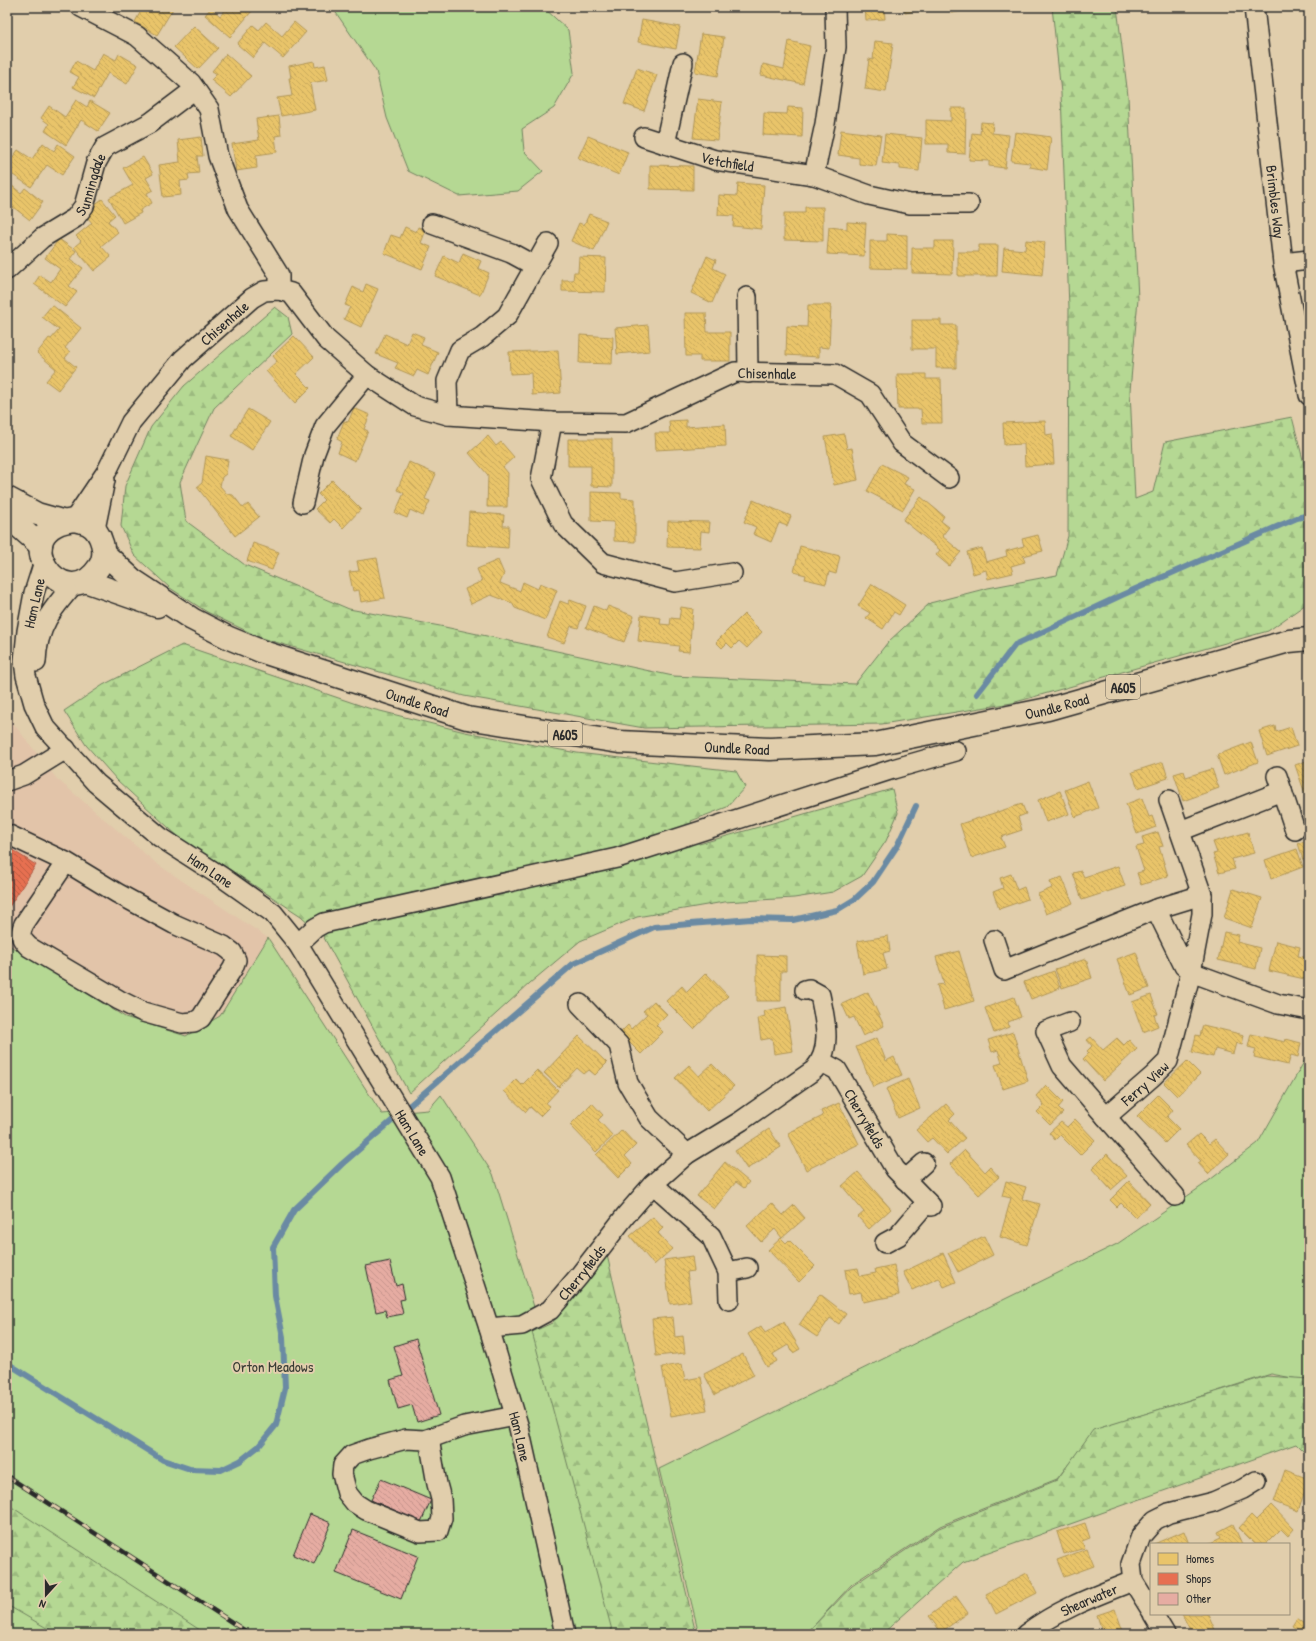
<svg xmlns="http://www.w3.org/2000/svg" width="1316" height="1641" viewBox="0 0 1316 1641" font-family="'Patrick Hand',sans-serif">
  <defs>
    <pattern id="forest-firs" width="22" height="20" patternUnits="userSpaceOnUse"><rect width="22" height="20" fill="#b5d893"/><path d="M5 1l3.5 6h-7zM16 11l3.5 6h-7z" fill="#9cba7f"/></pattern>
    <pattern id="homes-back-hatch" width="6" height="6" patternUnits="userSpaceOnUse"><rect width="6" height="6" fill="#e9c46a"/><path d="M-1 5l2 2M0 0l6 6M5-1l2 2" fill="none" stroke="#c8a95c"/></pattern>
    <pattern id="shops-back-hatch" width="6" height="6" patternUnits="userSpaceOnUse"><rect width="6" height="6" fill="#e76f51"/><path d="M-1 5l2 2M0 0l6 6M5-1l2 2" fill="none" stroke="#bb5b43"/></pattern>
    <pattern id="building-back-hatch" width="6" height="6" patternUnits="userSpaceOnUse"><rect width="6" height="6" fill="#e6aca2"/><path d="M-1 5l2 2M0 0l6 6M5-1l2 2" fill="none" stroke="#c5948c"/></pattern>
  </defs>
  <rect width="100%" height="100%" fill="#e1ceac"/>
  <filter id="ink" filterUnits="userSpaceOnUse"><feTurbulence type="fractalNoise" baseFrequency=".025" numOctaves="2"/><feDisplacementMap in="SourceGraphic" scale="8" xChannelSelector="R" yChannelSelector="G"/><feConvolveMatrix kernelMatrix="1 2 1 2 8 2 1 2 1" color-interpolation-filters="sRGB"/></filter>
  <g filter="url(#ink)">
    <path fill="#e2c4a9" d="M7 711 13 723 57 779 157 864 268 938 220 1016 187 1036 125 1017 7 944Z"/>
    <path fill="#b5d893" stroke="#70825f" d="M332 7H543L568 30 574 73 554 108 522 129 524 151 543 171 518 191 459 196 408 171 387 118 376 71Z
      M268 938 382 1114 428 1110 441 1095 493 1174 635 1634H7V944L125 1017 186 1036 220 1016Z
      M1309 1053V1381L1271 1374 1095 1430 1057 1479 940 1526 852 1584 806 1634H699L659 1469 1117 1244 1202 1186 1258 1143Z"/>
    <path fill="url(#forest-firs)" stroke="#70825f" d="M1052 7H1117L1128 96 1138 299 1130 391 1135 499 1153 492 1165 442 1292 417 1309 483V602L1268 631 1179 656 1012 703 882 724 644 728 464 696 261 638 207 612 170 588 134 555 121 526 125 486 151 427 184 386 275 307 288 317 292 334 214 408 180 482 186 521 245 565 349 609 440 626 673 676 855 684 888 642 930 603 988 588 1057 575 1068 536 1069 308 1061 93Z
      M182 645 368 708 465 732 577 753 736 771 745 787 727 807 691 821 699 844 892 789 898 813 886 841 862 876 833 892 794 898 724 902 637 917 580 941 530 983 409 1093 323 936 301 916 223 865 182 840 117 780 86 745 64 711 103 685Z
      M607 1255 696 1634H613L532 1332 552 1323Z
      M1267 1376 1309 1379V1457L1296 1444 963 1562 882 1634H806L852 1586 939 1528 1057 1480 1093 1430Z
      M7 1504 206 1634H57L7 1605Z"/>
    <path fill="url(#homes-back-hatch)" stroke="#b09657" d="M143 7H174L157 35 135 22Z
      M226 7H248L252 11 230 37 205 15 211 8 220 16 227 8Z
      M865 7H884L885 19 866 20Z
      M904 7H937L905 13Z
      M950 7H989L951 13Z
      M642 20 680 27 676 49 638 42Z
      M266 22 282 36 294 22 306 32 283 58 265 43 253 58 237 44 253 25 259 30Z
      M194 26 218 48 198 69 174 47Z
      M701 34 724 37 718 76 695 72Z
      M789 41 810 46 803 84 761 75 763 64 784 69Z
      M875 41 893 43 886 92 865 89 869 59 873 60Z
      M103 53 116 60 119 54 138 65 127 84 108 73 94 98 73 87 79 77 70 72 76 61 93 71Z
      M226 54 251 76 231 97 211 80 217 74 212 71Z
      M314 61 315 67 325 65 328 80 310 83 315 110 281 116 277 98 292 96 289 78H291L289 66Z
      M637 68 657 75 644 111 624 104Z
      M698 99 722 102 717 140 693 138Z
      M76 100 87 107 90 101 110 113 98 131 81 120 66 145 45 131 49 124 41 118 49 106 65 117Z
      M788 107 803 108 802 137 763 135 764 113 787 114Z
      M951 108H966L965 154 948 153V144H926V120L951 121Z
      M279 116 281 135 275 136 277 152 256 155 257 168 236 171 232 144 259 140 256 119Z
      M981 122 993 123 992 133 1009 135 1005 168 989 166V161L969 160 972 133 980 134Z
      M841 130 881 135 876 166 859 164V158L838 155Z
      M1015 132 1051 137 1047 170 1030 167V163L1011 161Z
      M885 134 922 138 919 171 900 169V165L882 163Z
      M588 136 628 152 619 175 578 158Z
      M201 137 203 156H197L199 173 188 174 189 180 180 181 181 195 163 197 159 165 180 162 178 140Z
      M43 143 54 151 58 144 75 156 62 175 47 165 31 187 7 171V165L18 150 32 159Z
      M143 157 153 174 146 178 153 190 147 193 152 203 140 210 141 213 123 223 109 198 133 185 123 168Z
      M650 165 693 166V190L650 189Z
      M738 183 764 185 761 229 733 226 734 216 718 215 719 195 737 196Z
      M11 185 21 193 25 188 43 202 30 220 13 207 7 215V190Z
      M102 199 115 215 108 221 118 232 101 246 111 257 94 271 74 247 81 241 76 236 92 223 84 213Z
      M805 207H823V241L784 240V213H805Z
      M589 214 607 221 594 251 571 241 579 223 584 225Z
      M847 222 866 223 864 256 827 254 829 227 847 229Z
      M405 227 416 232 418 227 426 230 421 243 431 247 422 269 384 253 391 235 400 238Z
      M887 234 907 235V269L870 268V241H887Z
      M59 239 76 251 70 259 83 268 69 286 77 292 65 307 34 284 40 275 51 282 60 269 45 258Z
      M1026 240 1045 242 1042 275 1002 271 1004 248 1025 250Z
      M935 241H953L952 274 912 273V248H935Z
      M979 245H998L997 276H958V252H979Z
      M463 253 481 261 478 268 489 273 480 295 435 276 444 256 459 263Z
      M707 256 716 260 713 268 725 274 712 303 691 293Z
      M579 257 606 258 605 292 562 291V280H573L574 272H578Z
      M366 284 378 289 361 327 344 319 350 307 345 305 353 287 363 292Z
      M52 305 81 328 65 348 70 352 65 358 76 367 58 390 46 381 56 369 37 353 49 338 51 339 59 330 42 317Z
      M808 305H831L829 348 819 347V357L786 355 787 326 807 327Z
      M685 313H706L707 332H730V361H700V356H686Z
      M912 320H941V325H956V368H936V349H912Z
      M648 325 650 351 617 354 615 328Z
      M412 332 424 337 421 345 438 352 428 375 417 370 414 376 395 368 398 363 376 354 385 334 407 344Z
      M580 335 613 337 612 364 579 363Z
      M294 336 314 357 296 374 310 388 295 403 266 371 277 361 273 356Z
      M558 350 561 393 532 395 531 373 510 374 509 352Z
      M897 374H926V379H941L942 423H922L921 409H898Z
      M354 408 370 415 364 429 368 431 355 461 338 453 342 442 337 439 344 421 348 422Z
      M248 409 270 422 252 450 231 436Z
      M686 420V427L725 424 726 446 656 450 655 433H670L669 421Z
      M1045 421 1046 435 1052 434 1054 464 1025 466 1024 444 1004 445 1003 423Z
      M844 434 847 449 852 448 858 480 834 485 825 437Z
      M488 436 496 446 501 442 514 457 503 467 508 473 507 507H487L488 475 469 453Z
      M568 439H612V487L591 486V466H568Z
      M206 456 228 460 226 474 222 477 220 486 227 494 233 495 243 508 248 504 259 517 235 536 197 487 202 483Z
      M409 462 436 474 425 499 430 501 423 516 410 510 407 518 395 513 404 493 397 490Z
      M882 464 908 477 904 484 915 489 903 510 867 491Z
      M332 480 361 509 343 528 334 519 330 523 315 509 324 500 318 494Z
      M591 492 621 493V498L635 499V542L614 541V522L591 521Z
      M921 497 944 516 941 521 949 527 942 536 961 552 949 566 936 555 940 550 903 520Z
      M753 500 791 516 787 526 779 523 771 542 753 534 756 527 744 522Z
      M469 512 504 515 503 526H509L508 548 467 545Z
      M668 521 710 522 709 532 701 531 700 548 667 547Z
      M1038 535 1043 551 1023 556 1025 562 1011 566 1013 573 988 579 986 570 973 574 967 552 982 548 986 562 1007 556 1006 551 1024 546 1022 539Z
      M253 543 279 552 272 570 247 561Z
      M800 546 840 556 836 574 829 572 826 584 805 579 806 575 794 572Z
      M377 558 385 598 361 602 359 590 353 591 349 572 359 571 357 561Z
      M498 560 504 574 500 583 520 591 523 582 538 589 540 583 557 590 545 620 515 608 512 603 491 595 471 604 465 589 482 581 477 569Z
      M872 584 905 605 899 615 894 612 883 629 866 618 870 613 858 606Z
      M570 600 586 606 578 628 571 626 564 643 547 637 560 601 568 604Z
      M594 606 606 611 608 606 634 616 624 642 586 628Z
      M681 607 693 609 689 652 678 651 679 646 638 641 641 615 661 618 660 624 670 625 671 618 679 619Z
      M744 614 762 632 747 648 739 641 732 648 727 643 722 648 716 642Z
      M1275 726 1276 732 1291 727 1297 746 1267 756 1259 731Z
      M1251 742 1258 762 1224 775 1217 755Z
      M1309 760V805L1295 765Z
      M1163 762 1168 778 1138 788 1132 772Z
      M1212 769 1219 788 1183 801 1174 774 1184 771 1186 777Z
      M1088 781 1098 808 1075 817 1065 790Z
      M1060 791 1069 814 1046 822 1038 800Z
      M1142 798 1149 817 1152 816 1156 827 1137 834 1126 804Z
      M1022 804 1026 814 1018 817 1022 830 1001 837 1005 847 971 858 960 824Z
      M1158 832 1163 846 1159 847 1168 876 1141 885 1137 873 1144 871 1136 847 1144 845 1142 837Z
      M1248 832 1254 853 1232 859 1235 869 1219 873 1213 854 1217 853 1213 842Z
      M1309 840V859L1303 860 1298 843Z
      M1297 849 1303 867 1271 879 1265 860Z
      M1118 866 1125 886 1082 900 1073 873 1081 871 1084 877Z
      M1011 874 1017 890 1024 887 1028 899 999 909 993 892 1003 888 1000 878Z
      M1062 877 1073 903 1046 914 1038 894 1052 888 1050 882Z
      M1233 889 1262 898 1252 928 1224 918Z
      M1224 932 1239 935 1237 942 1260 948 1256 969 1218 960Z
      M888 936 890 951 883 953 887 969 863 974 857 941Z
      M1276 941 1300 947 1298 956 1309 958V980L1269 971Z
      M959 951 974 1001 944 1010 937 985 944 984 936 957Z
      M1136 952 1149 988 1130 995 1117 959Z
      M757 955 786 956V971H781V1001H757Z
      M1086 959 1092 978 1062 988 1055 969Z
      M1054 971 1060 988 1031 999 1024 982Z
      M706 973 728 996 694 1029 666 1001 682 986 687 992Z
      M868 992 884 1026 863 1036 854 1017 849 1019 842 1004Z
      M1151 995 1158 1014 1154 1015 1158 1026 1143 1032 1132 1002Z
      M1014 997 1021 1017 1008 1022 1009 1027 994 1033 985 1008Z
      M654 1001 667 1014 656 1025 663 1032 641 1054 620 1033 628 1025 631 1029 647 1014 643 1011Z
      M786 1007 793 1051 774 1054 772 1038 761 1040 758 1018 765 1016 764 1011Z
      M1203 1025 1244 1035 1242 1045 1236 1043 1233 1054 1215 1049 1213 1057 1192 1052 1196 1035 1200 1036Z
      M1013 1032 1028 1081 1003 1089 995 1065 1002 1063 998 1050 992 1052 988 1040Z
      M1251 1034 1285 1042 1286 1039 1301 1043 1298 1057 1291 1055 1288 1065 1254 1057 1256 1049 1248 1047Z
      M579 1036 607 1063 595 1075 589 1070 584 1074 577 1068 559 1087 544 1073Z
      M1091 1037 1103 1050 1117 1038 1124 1045 1129 1040 1137 1049 1103 1081 1083 1059 1089 1053 1087 1051 1092 1046 1087 1040Z
      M877 1038 886 1061 894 1057 902 1075 873 1087 856 1047Z
      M1187 1061 1200 1074 1177 1096 1164 1083Z
      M712 1064 734 1086 707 1111 675 1078 689 1065 699 1076Z
      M537 1070 558 1090 546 1103 550 1106 540 1116 530 1107 526 1112 504 1091 516 1079 522 1085Z
      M908 1079 920 1108 898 1118 886 1089Z
      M1046 1085 1063 1102 1058 1108 1063 1113 1050 1125 1037 1112 1044 1105 1036 1096Z
      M1158 1095 1173 1110 1167 1117 1179 1129 1165 1143 1137 1116Z
      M592 1103 603 1115 598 1120 613 1136 596 1152 570 1125Z
      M839 1103 859 1144 806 1170 788 1133 823 1116 821 1111Z
      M946 1104 955 1114 949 1120 965 1138 947 1154 932 1138 927 1142 916 1130Z
      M1075 1119 1095 1140 1080 1155 1060 1135 1055 1140 1049 1133 1061 1122 1067 1127Z
      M769 1129 781 1147 747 1169 735 1151Z
      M622 1130 636 1145 625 1156 632 1164 618 1178 596 1155Z
      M1199 1134 1209 1144 1215 1139 1229 1154 1208 1174 1198 1163 1201 1161 1186 1145Z
      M965 1150 985 1172 990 1167 999 1177 979 1195 950 1164Z
      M1107 1154 1127 1176 1111 1190 1092 1169Z
      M725 1162 749 1182 744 1188 736 1182 714 1209 697 1196Z
      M858 1172 891 1209 869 1229 858 1217 864 1212 842 1186Z
      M1006 1181 1026 1187 1022 1199 1040 1204 1027 1245 1000 1237 1011 1198 1002 1196Z
      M1129 1181 1150 1203 1136 1218 1121 1203 1117 1207 1110 1200Z
      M772 1203 783 1215 794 1205 805 1218 782 1238 775 1229 761 1242 747 1226Z
      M653 1217 663 1228 658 1233 672 1249 654 1265 630 1236Z
      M984 1236 993 1255 958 1272 948 1253Z
      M781 1238 786 1243 789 1240 815 1266 799 1282 768 1250Z
      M943 1253 956 1282 944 1287 939 1278 912 1290 903 1272Z
      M692 1256 694 1271 687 1272 691 1301 670 1304 664 1260Z
      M894 1265 899 1295 863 1302 861 1292 849 1294 845 1270 858 1268 860 1276 876 1273 875 1269Z
      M820 1294 846 1314 839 1324 830 1318 817 1337 799 1325Z
      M673 1317 675 1337 683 1336 685 1353 656 1356 652 1319Z
      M784 1322 800 1349 793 1353 788 1345 773 1354 777 1361 767 1367 748 1334 761 1326 765 1333Z
      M743 1354 754 1375 715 1395 704 1374Z
      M682 1364 685 1380 701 1377 707 1410 671 1416 662 1367Z
      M1285 1470 1309 1479 1298 1511 1274 1502Z
      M1271 1505 1294 1529 1288 1536 1281 1529 1266 1544H1255L1239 1528 1251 1515 1256 1520Z
      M1085 1523 1090 1538 1082 1541 1085 1548 1064 1554 1057 1532Z
      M1233 1524 1242 1544H1208L1221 1538 1218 1532Z
      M1184 1531 1189 1544H1154Z
      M1087 1549 1094 1566 1064 1577 1057 1560Z
      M1027 1573 1037 1593 996 1614 986 1594Z
      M956 1596 968 1613 941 1632 929 1616Z
      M1115 1609 1124 1634H1103L1097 1615Z
      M1182 1614H1208L1216 1632 1213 1634H1192Z
      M1297 1618 1309 1627V1634H1295L1298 1630 1292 1626Z"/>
    <path fill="url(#shops-back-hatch)" stroke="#af5b46" d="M9 848 36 865 7 910V852Z"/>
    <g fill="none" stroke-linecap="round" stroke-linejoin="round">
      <path stroke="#6b8aa3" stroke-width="6" d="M977 694 1015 645 1122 595 1297 518 1309 515
        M7 1363 163 1460 190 1469 221 1470 240 1461 259 1446 276 1425 285 1388 283 1337 275 1296 273 1247 294 1210 342 1164 573 964 654 927 751 919 793 920 837 910 855 899 873 882 897 846 916 806"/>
    </g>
    <path fill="url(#building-back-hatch)" stroke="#2b2b2b" d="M390 1261 396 1286 402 1284 405 1299 400 1300 403 1314 387 1317 385 1310 376 1312 366 1266Z
      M416 1339 439 1415 417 1422 412 1405 398 1409 390 1380 403 1376 394 1346Z
      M381 1479 431 1500 421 1522 371 1500Z
      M310 1514 331 1523 314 1564 293 1555Z
      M353 1530 418 1556 401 1599 336 1573Z"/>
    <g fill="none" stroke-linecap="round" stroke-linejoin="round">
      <g stroke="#2b2b2b" stroke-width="22">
        <g id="minor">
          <path d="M81 7 137 36 191 83 209 109 218 156 238 209 279 275V290"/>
          <path id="s1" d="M1254 7 1283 263 1309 395"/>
          <path id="s2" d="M644 137 715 160 814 175 869 195 910 204H969"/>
          <path d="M665 144 683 63"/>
          <path d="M814 175 825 124 836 47 835 7"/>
          <path d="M432 224 511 253 535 266"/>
          <path d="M1283 263 1309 260"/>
          <path id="s3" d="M7 270 42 238 75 218 84 206 96 163 105 147 150 123 195 89"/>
          <path d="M747 297 748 373"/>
          <path d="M448 415 447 381 460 350 482 337 507 316 548 243"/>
          <path d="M552 422 541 479 563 524 603 563 675 582 732 573"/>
          <path d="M303 503 314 455 325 426 367 375"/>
          <path id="s4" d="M74 520 107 471 131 422 183 359 252 298 264 291 279 290 291 293 326 339 367 375 415 406 448 415 552 422 626 423 735 372 835 374 870 394 902 443 949 478"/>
          <path d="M95 529 105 480"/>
          <path id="s5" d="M43 565 34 593 27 631 24 661 26 676 34 704 45 727 96 783 160 837 222 877 273 913 298 944 440 1177 489 1328 519 1428 565 1634"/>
          <path d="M36 662C37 627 52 609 74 584"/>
          <path d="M1277 776 1295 830"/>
          <path d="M7 781 24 775 66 749"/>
          <path d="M1180 831 1282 791"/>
          <path d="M7 834 66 862 117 893 174 924 224 946 232 952 236 960 233 968 201 1018 194 1022 182 1023 143 1012 119 1000 29 947C20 938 19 935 24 924L66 862"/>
          <path d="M1156 909 1184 966 1191 972 1202 914V895"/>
          <path d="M994 940 1004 970 1156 909 1202 895 1169 800"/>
          <path d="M298 944 315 928 324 923 617 858 893 769 956 751"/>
          <path d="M580 1004 619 1045 628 1083 649 1118 687 1154"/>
          <path id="s6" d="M1070 1022 1046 1031 1062 1066 1106 1117 1153 1076 1168 1061 1191 972 1278 1004 1309 1010"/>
          <path id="s7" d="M822 1062 837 1070 895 1169 931 1206"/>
          <path d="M1106 1117 1175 1196"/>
          <path d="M905 1180 924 1163"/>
          <path d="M653 1184 711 1236 728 1272 729 1300"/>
          <path d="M885 1243 898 1236 927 1202"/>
          <path d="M728 1272 747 1268"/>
          <path id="s8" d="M489 1328 522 1325 550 1310 579 1276 626 1215 653 1184 687 1154 741 1121 814 1070C833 1049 825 1020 820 995L809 989 805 990"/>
          <path d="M429 1439 437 1484 441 1499 442 1518 438 1531 420 1532 366 1510 355 1503 347 1493 342 1474 343 1465 352 1455 369 1449 406 1439 425 1440 464 1426 515 1416"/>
          <path d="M1151 1610 1133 1581 1131 1564 1141 1536 1155 1520 1169 1513 1213 1502 1243 1489 1256 1481"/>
          <path d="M1153 1614 1165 1634"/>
          <path id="s9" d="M1026 1634C1059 1609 1095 1596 1133 1581"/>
        </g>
      </g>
      <g stroke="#2b2b2b" stroke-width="25">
        <g id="major">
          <path d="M7 498 37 514 62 521"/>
          <path d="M7 516 41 546"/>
          <path d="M74 520C78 521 84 522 88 524 102 532 108 554 99 567 63 621 2 529 74 520Z"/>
          <path id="s10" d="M104 553 133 580 192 619 229 638 263 652 467 718 619 742 770 749 875 744 1048 709 1289 641 1309 639"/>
          <path d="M85 581 157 606"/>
        </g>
      </g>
      <use href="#minor" stroke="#e1ceac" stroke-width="19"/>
      <use href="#major" stroke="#e1ceac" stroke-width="22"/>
      <g stroke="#2b2b2b" stroke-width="4.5">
        <path id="rail" d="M7 1476 250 1634"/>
      </g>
      <use href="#rail" stroke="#e1ceac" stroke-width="3" stroke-dasharray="9" stroke-linecap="butt"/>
    </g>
  </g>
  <g text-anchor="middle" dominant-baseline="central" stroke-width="4" stroke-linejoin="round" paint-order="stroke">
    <g fill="#e1ceac" stroke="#625c52" stroke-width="1">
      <rect x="1106" y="675" width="34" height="24" rx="3"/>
      <rect x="548" y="722" width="34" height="24" rx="3"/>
    </g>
    <g font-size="14" font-weight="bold" fill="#2b2b2b">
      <text x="1123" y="687">A605</text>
      <text x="565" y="734">A605</text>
    </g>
    <g font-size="15" fill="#2b2b2b" stroke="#e1ceac">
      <text stroke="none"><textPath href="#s2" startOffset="87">Vetchfield</textPath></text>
      <text stroke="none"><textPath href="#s3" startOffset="124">Sunningdale</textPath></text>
      <text stroke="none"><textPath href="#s1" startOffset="196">Brimbles Way</textPath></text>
      <text stroke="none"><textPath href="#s4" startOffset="250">Chisenhale</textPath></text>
      <text stroke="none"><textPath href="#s4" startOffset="863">Chisenhale</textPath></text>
      <text transform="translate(34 603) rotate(-77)">Ham Lane</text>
      <text stroke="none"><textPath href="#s10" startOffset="351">Oundle Road</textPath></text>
      <text stroke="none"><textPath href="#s10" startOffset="999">Oundle Road</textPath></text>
      <text stroke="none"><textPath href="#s10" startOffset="675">Oundle Road</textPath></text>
      <text stroke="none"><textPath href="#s5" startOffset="388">Ham Lane</textPath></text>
      <text stroke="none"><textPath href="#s6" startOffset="183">Ferry View</textPath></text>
      <text stroke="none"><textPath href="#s7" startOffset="73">Cherryfields</textPath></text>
      <text stroke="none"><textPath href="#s5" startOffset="724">Ham Lane</textPath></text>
      <text stroke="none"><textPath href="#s8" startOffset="114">Cherryfields</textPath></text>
      <text stroke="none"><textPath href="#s5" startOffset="1048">Ham Lane</textPath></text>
      <text stroke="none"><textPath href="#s9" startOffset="72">Shearwater</textPath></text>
    </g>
    <g font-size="15" fill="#393c35" stroke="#e1ceac">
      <text x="273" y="1366">Orton Meadows</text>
    </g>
  </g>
  <rect width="1316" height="1641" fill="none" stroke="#e1ceac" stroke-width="24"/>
  <rect x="12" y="12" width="1292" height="1617" fill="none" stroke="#2b2b2b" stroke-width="1.5" filter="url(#ink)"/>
  <rect x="1150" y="1543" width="140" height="72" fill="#e1ceac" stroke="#988d78"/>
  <rect x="1158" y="1553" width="20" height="12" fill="#e9c46a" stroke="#988d78"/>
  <text x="1186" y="1563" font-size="12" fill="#2b2b2b">Homes</text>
  <rect x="1158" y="1573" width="20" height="12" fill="#e76f51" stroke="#988d78"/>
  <text x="1186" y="1583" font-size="12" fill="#2b2b2b">Shops</text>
  <rect x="1158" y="1593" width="20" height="12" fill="#e6aca2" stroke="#988d78"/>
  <text x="1186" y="1603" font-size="12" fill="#2b2b2b">Other</text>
  <g transform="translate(46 1595) rotate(201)" stroke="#e1ceac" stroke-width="3" paint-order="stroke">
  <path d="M0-3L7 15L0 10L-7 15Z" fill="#2b2b2b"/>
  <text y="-6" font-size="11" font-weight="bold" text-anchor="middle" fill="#2b2b2b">N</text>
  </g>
</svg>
